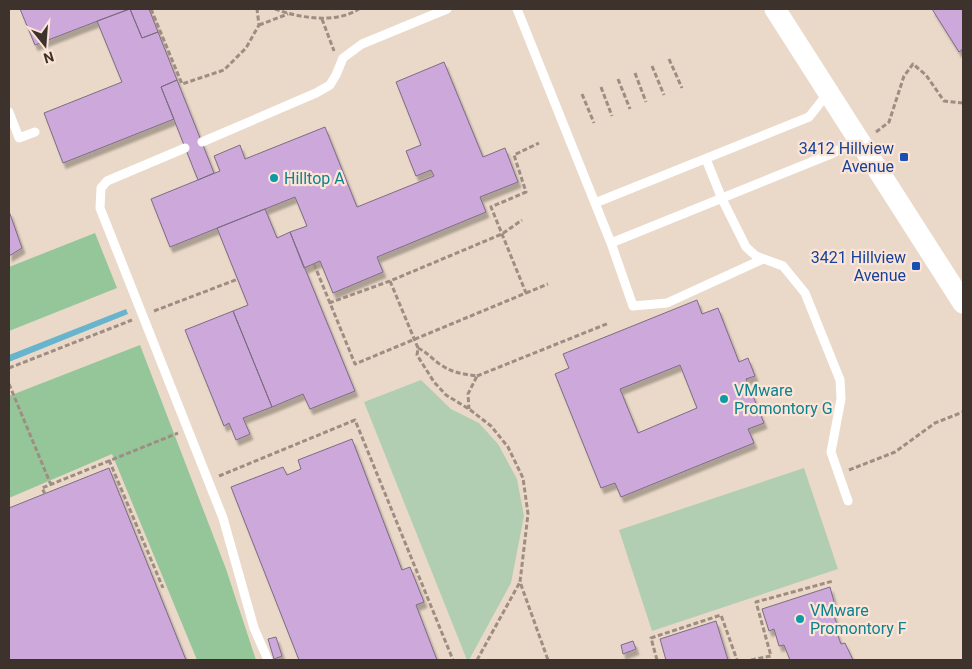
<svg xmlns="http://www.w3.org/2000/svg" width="972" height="669" viewBox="0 0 972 669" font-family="Roboto,sans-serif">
  <defs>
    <filter id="shadow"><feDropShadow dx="3" dy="5.5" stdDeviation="1" flood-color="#0004"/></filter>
  </defs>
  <rect width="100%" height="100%" fill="#fce4d6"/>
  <path fill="#ead9c8" d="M9 9H963V660H9Z"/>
  <path fill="#b1ceb3" d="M421 380 451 409 479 423 498 444 517 479 524 516 511 583 469 660H467L364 402Z
    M804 468 838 569 652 631 619 530Z"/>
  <path fill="#95c699" d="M95 233 117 288 9 331V267Z
    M140 345 226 569 256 660H197L112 454 9 498V396Z"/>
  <path fill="#68b4cc" d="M126 309 128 314 9 362V355Z"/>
  <path fill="#cca8db" stroke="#7d6c83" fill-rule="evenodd" filter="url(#shadow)" d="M20 9H129L35 45Z
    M130 9 142 38 158 32 177 80 161 87 174 119 63 163 44 113 122 82 97 21Z
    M130 9H149L158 32 142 38Z
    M932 9H963V49L959 52Z
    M444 62 483 157 505 148 518 182 480 197 486 212 377 257 383 272 333 293 320 261 304 268 290 232 307 226 295 197 170 247 151 199 220 171 214 156 240 145 245 159 325 127 357 207 434 176 431 170 416 176 406 151 421 145 396 82Z
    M177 80 214 173 198 180 161 87Z
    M265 209 277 238 290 232 355 391 310 409 303 394 272 407 233 311 248 305 217 228Z
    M9 211 22 248 9 256Z
    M697 300 702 314 718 308 739 362 748 358 755 376 746 379 764 423 748 429 754 443 621 497 615 483 601 488 555 374 569 368 563 354ZM680 365 697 408 638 433 620 389Z
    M233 311 272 407 243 418 250 434 236 440 229 423 224 426 185 330Z
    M352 439 402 570 410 567 424 602 416 605 437 660H299L231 487 283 467 287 475 301 469 298 460Z
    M109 468 186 660H9V508Z
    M830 587 836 609 832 610 838 627 835 628 841 644 845 643 853 660H790L784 645 779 646 774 629 769 631 762 609Z
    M716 621 728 660H666L660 639Z
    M276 637 282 656 274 659 268 639Z
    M633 641 636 649 623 654 621 645Z"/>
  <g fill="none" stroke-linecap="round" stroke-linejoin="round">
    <path stroke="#9f8d83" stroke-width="3" stroke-dasharray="5 2.5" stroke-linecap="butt" d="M151 9 182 84 224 70 246 48 259 25 257 9
      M275 9C299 18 335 24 359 9
      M322 19 334 51
      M259 25 288 14
      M669 59 682 88
      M652 66 664 95
      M635 73 646 102
      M618 79 630 109
      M601 87 612 116
      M582 94 594 123
      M876 132 889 122 904 76 913 64 926 75 944 101 963 103
      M314 264 355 364 526 293 491 207 526 192 514 155 539 143
      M390 281 418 348 417 355 434 382 446 395 469 409 491 426 508 447 523 478 528 514 520 582 548 660
      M526 293 548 284
      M329 303 390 281 502 234 522 220
      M154 311 238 279
      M418 348C427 352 433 360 441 365 453 373 463 374 477 376L468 394 469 409
      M9 368 132 320
      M477 376 609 323
      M9 384 51 485
      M109 460 163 588
      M849 470 895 452 935 423 963 412
      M219 476 355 420 453 660
      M45 494 42 488 178 433
      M477 660 520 582
      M657 660 651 638 721 615 737 660
      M751 660 771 656 756 602 833 581"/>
    <path stroke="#fff" stroke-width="9" d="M517 9 611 243 633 306 667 303 763 259
      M9 112 19 138 35 132
      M202 142 316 93 330 85 336 75 343 58 362 44 447 9
      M185 148 107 181 101 188 100 208 223 518 254 628 268 660
      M706 159 722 199 746 247 756 256 783 266 805 293 840 380 841 399 831 452 848 501
      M595 203 809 117 828 93
      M611 243 831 154 859 139"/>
    <path stroke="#fff" stroke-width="21" d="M775 9 963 303"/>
  </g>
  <g fill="#1a4fb4" stroke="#fce4d6" stroke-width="2">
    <rect x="899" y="152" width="10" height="10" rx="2.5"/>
    <rect x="911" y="261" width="10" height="10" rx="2.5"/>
  </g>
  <g fill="#0f9aa8" stroke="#fce4d6" stroke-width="2">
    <circle cx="274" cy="178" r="5"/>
    <circle cx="724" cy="399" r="5"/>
    <circle cx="800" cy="619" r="5"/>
  </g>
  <g text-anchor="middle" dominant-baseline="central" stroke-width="4.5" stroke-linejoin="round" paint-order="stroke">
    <g font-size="16" fill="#164399" stroke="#fce4d6" text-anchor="end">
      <text x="894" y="148">3412 Hillview<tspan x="894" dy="18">Avenue</tspan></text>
      <text x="906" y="257">3421 Hillview<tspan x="906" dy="18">Avenue</tspan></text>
    </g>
    <g font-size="16" fill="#0d838f" stroke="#fce4d6" text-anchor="start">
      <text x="284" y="178">Hilltop A</text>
      <text x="734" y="390">VMware<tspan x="734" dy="18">Promontory G</tspan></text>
      <text x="810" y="610">VMware<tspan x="810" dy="18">Promontory F</tspan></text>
    </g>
  </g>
  <rect width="972" height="669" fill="none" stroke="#3e322c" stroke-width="20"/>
  <g transform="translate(45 45) rotate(163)" stroke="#fce4d6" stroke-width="4" paint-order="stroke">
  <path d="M0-4L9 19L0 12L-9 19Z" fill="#3e322c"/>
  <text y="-8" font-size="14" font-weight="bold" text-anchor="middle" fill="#3e322c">N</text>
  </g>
</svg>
